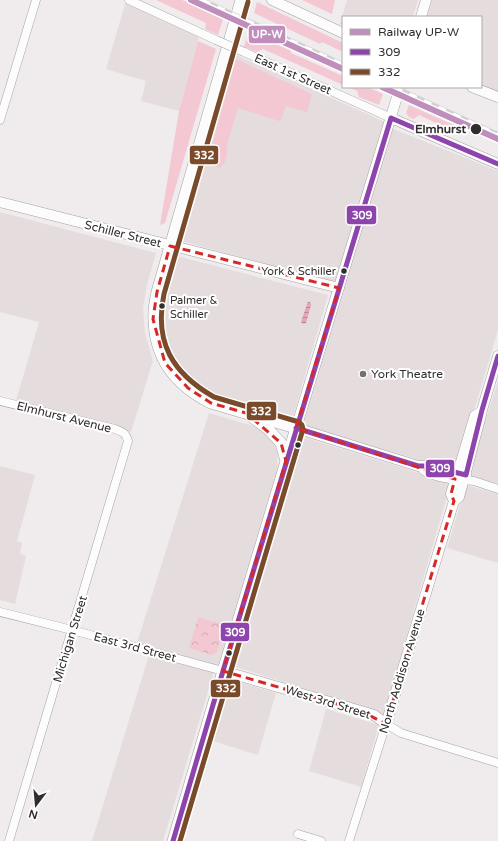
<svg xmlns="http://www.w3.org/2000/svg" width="498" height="841" viewBox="0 0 498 841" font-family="'Varela Round',sans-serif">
  <defs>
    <pattern id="park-crowns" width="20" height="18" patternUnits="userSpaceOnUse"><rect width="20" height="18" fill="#f3c8d3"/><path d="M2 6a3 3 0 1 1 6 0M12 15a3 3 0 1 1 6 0" fill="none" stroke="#d1acb5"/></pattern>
    <pattern id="water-rules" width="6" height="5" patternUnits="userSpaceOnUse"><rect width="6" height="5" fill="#e8a5b7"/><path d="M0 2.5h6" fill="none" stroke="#bc8795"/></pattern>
  </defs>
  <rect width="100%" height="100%" fill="#f0eced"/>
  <path fill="#e5dcde" d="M347 0H418L413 17H343V25L340 24Z
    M432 0H498V94L481 87V17H427Z
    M126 1 199 33 198 41 179 111 141 101 146 81 106 69Z
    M234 54 385 122 336 283 181 241Z
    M391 128 498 171V330L456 471 301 425Z
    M0 212 156 253 147 285 143 308 145 333 153 361 131 432 16 401 39 322 0 312Z
    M173 255 328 295 292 421 212 398 188 383 169 361 160 334V301Z
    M498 381V484L468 475Z
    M209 413 250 425 270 436 278 453 277 470 218 666 137 643Z
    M300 436 451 483 384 714 230 665Z
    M0 466 35 475 17 541 22 543 20 554 26 556 15 604 0 600Z
    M466 485 498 494V563L447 548Z
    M149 655 214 672 163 841H92Z
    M232 680 276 693 258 755 213 741Z
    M326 709 379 725 361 787 309 771Z"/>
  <path fill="#f3c8d3" d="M156 0H182L223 19 218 35 205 29 206 23Z
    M302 0H335L332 14Z
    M257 2 343 43V52L322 42 320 44 254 13Z
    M249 31 291 51V53L343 76V85L263 49 257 52 244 47Z
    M198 41 216 49 165 223 160 225 179 111Z
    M236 59 312 94 307 112 286 106 281 120 279 121 238 108 226 148 228 149 224 164 220 168 207 164Z
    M348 87H367L383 94 379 105 359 97 357 91Z
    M409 105 456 126 452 135 450 133 449 129 419 115 414 119 409 117 406 113Z"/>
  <path fill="url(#park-crowns)" d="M198 617 226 625 217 652 212 655 189 648Z"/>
  <path fill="url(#water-rules)" d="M308 302H310L311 305 306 323 303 324 301 322 307 304Z"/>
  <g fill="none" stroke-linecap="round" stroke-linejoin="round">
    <g stroke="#a4a1a2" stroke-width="9">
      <path id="minor" d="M129 0 216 40
        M244 52 391 118
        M0 120 36 0
        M0 401 115 429C123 432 126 433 128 441L9 841
        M457 472 474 415 482 410
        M464 480 474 481 498 489
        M0 612 72 630 223 671
        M298 834 321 841
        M349 841 386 724 401 733 498 763"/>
    </g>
    <g stroke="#a4a1a2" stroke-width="11">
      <path id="tertiary" d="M272 0 343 33
        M421 17 426 0
        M400 87 296 428 418 466H430L466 475
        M472 87 498 97
        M391 118 498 164
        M0 202 339 288
        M423 469C435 477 450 478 464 480
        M454 501 451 494 457 474
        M223 671 361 711 374 715 386 724 454 501 459 497 480 419 482 410 498 356"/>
    </g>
    <g stroke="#a4a1a2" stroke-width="12">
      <path id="secondary" d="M253 418 268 429 281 443 286 461
        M173 841 223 671 296 428 211 403C177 386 155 359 154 320 153 311 155 302 157 292L241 0"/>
    </g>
    <use href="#minor" stroke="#fdfcfc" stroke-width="8"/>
    <use href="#tertiary" stroke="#fdfcfc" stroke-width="10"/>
    <use href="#secondary" stroke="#fdfcfc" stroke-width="11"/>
    <g stroke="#d1d1d1" stroke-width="4">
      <path id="rail" d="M203 0 343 64
        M395 87 498 134"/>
    </g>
    <use href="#rail" stroke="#fff" stroke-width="2.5" stroke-dasharray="8" stroke-linecap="butt"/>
    <g stroke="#a4a1a2" stroke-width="9" stroke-linecap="butt">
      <path id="minor-bridge" d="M216 40 244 52"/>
    </g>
    <use href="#minor-bridge" stroke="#fdfcfc" stroke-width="8"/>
    <g stroke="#fff" stroke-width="8">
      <path id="bus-1" d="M296 428 418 466H430L466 475 482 410 498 356
        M173 841 223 671 391 118 498 164"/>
    </g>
    <g stroke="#fff" stroke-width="8">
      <path id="bus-2" d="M180 841 303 429 302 425 299 422 214 397C172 373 154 342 164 294L248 2"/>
    </g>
    <use href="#bus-1" stroke="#8e44ad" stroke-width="5"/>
    <use href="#bus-2" stroke="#7a4b2a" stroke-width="5"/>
    <g stroke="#fff" stroke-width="9">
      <path id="rail-1" d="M191 0 343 69
        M382 87 498 139"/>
    </g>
    <use href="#rail-1" stroke="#c08ebc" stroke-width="6"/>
  </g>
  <path fill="none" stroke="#d62828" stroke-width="3" stroke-dasharray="8 5" stroke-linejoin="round" d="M170 246 339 288 296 428 455 479 451 494 454 501 386 724 361 711 223 671 286 461 281 443 246 413 211 403 188 388 165 363 153 319 157 292Z"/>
  <g fill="#302d2d" stroke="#fff" stroke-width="1.5">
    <circle cx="476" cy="129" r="6"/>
    <circle cx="344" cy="271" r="3.5"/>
    <circle cx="162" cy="306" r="3.5"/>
    <circle cx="298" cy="445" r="3.5"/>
    <circle cx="229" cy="653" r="3.5"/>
  </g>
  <circle fill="#737070" stroke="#fff" stroke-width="1.5" cx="363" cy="374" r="4"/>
  <g text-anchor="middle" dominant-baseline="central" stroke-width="4" stroke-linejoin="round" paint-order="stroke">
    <g font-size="11" fill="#302d2d" stroke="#fff" text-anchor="end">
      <text x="336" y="271">York &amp; Schiller</text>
      <text x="170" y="300" text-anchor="start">Palmer &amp;<tspan x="170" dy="14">Schiller</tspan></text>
    </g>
    <g font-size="12" fill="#302d2d" stroke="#fff">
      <text transform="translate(293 74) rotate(24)">East 1st Street</text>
      <text transform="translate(123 234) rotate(14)">Schiller Street</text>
      <text transform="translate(64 417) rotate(14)">Elmhurst Avenue</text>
      <text transform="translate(70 639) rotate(-73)">Michigan Street</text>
      <text transform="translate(135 647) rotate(15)">East 3rd Street</text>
      <text transform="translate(402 671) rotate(-73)">North Addison Avenue</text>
      <text transform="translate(328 702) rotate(17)">West 3rd Street</text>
    </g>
    <g font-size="12" font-weight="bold" fill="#302d2d" stroke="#fff" text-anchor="end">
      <text x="466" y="129">Elmhurst</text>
    </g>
    <g font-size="12" fill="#302d2d" stroke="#fff" text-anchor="start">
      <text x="371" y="374">York Theatre</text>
    </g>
  </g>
  <g stroke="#fff" stroke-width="1.5">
    <rect x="248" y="25" width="38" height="19" rx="4" fill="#c08ebc"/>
    <rect x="189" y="145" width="30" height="20" rx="4" fill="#7a4b2a"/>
    <rect x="346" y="205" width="31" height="20" rx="4" fill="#8e44ad"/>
    <rect x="246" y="401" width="31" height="20" rx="4" fill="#7a4b2a"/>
    <rect x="425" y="459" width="30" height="19" rx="4" fill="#8e44ad"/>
    <rect x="220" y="622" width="30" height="20" rx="4" fill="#8e44ad"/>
    <rect x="210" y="679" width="31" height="19" rx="4" fill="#7a4b2a"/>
  </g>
  <g font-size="11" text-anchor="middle" font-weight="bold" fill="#fff">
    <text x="267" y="38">UP-W</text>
    <text x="204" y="159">332</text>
    <text x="362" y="219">309</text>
    <text x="261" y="415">332</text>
    <text x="440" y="472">309</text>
    <text x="235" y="636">309</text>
    <text x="226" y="692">332</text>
  </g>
  <rect x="342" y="16" width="140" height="72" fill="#ffffff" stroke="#acabab"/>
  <rect x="350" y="29" width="20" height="6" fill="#c08ebc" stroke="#acabab"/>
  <text x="378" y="36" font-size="12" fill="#302d2d">Railway UP-W</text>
  <rect x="350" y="49" width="20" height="6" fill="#8e44ad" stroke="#acabab"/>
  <text x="378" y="56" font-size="12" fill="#302d2d">309</text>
  <rect x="350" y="69" width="20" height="6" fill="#7a4b2a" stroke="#acabab"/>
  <text x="378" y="76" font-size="12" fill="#302d2d">332</text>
  <g transform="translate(36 805) rotate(196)" stroke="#ffffff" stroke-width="3" paint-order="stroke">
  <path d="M0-3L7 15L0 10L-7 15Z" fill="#302d2d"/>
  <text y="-6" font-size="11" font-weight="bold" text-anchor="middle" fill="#302d2d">N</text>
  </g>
</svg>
